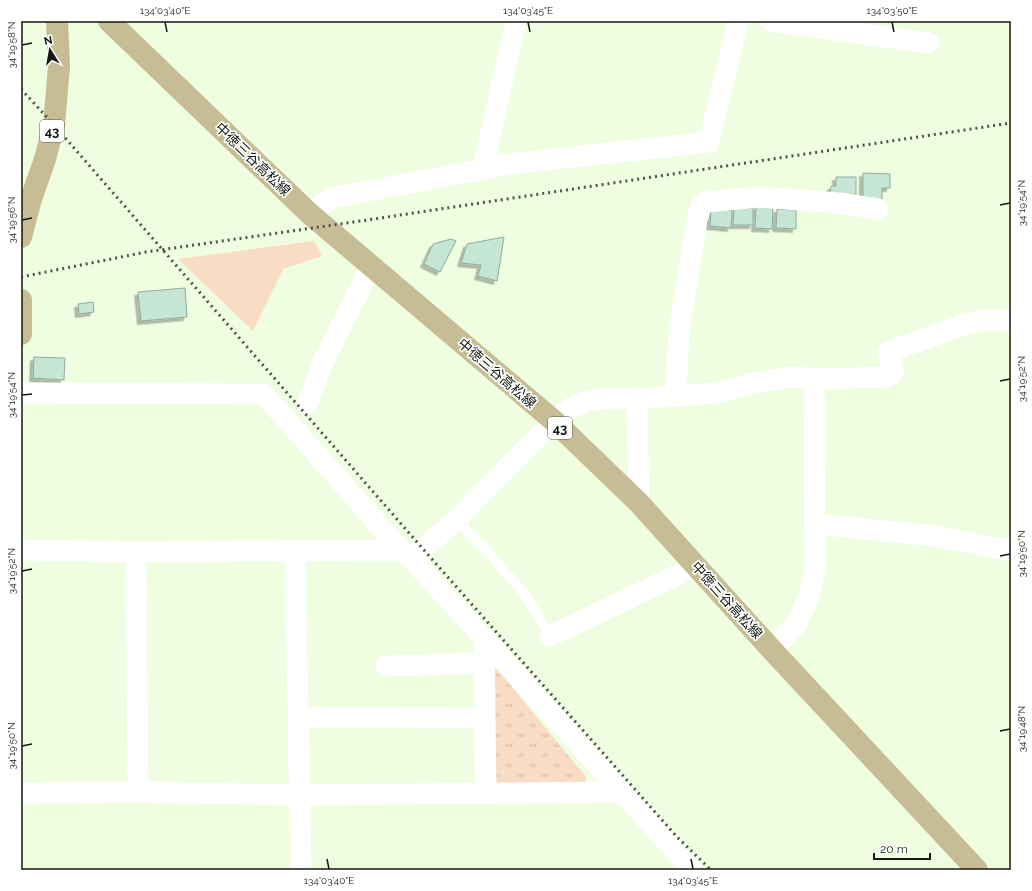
<svg xmlns="http://www.w3.org/2000/svg" width="1032" height="891" viewBox="0 0 1032 891" font-family="Raleway,'Noto Sans JP',sans-serif">
  <defs>
    <pattern id="park-tufts" width="24" height="20" patternUnits="userSpaceOnUse"><rect width="24" height="20" fill="#f8dcc3"/><path d="M3 7l-1-3M5 7V3M7 7l1-3M15 17l-1-3M17 17v-4M19 17l1-3" fill="none" stroke="#d4bca6"/></pattern>
    <filter id="shadow"><feDropShadow dx="-3.5" dy="3.5" stdDeviation="0" flood-color="#0004"/></filter>
  </defs>
  <rect width="100%" height="100%" fill="#effde0"/>
  <path fill="#f8dcc3" d="M314 241 322 256 283 269 253 331 178 259Z"/>
  <path fill="url(#park-tufts)" d="M491 669H497L586 777V783L493 785Z"/>
  <path fill="#c6e6d5" stroke="#8eac9c" filter="url(#shadow)" d="M863 173 890 174V188H882V201H863Z
    M836 177H856V196H830L831 186H836Z
    M756 206H773L772 229 755 228Z
    M734 207 753 208V225H733Z
    M711 208 732 210 731 228 710 226Z
    M777 209 796 210V229L776 228Z
    M504 237 497 281 478 276 481 265 461 263 467 244Z
    M451 239 456 241 440 272 424 264 433 244Z
    M185 288 187 317 141 321 138 292Z
    M93 302 94 312 79 314 78 304Z
    M34 357 65 358 64 380 33 378Z"/>
  <g fill="none" stroke-linecap="round" stroke-linejoin="round">
    <path stroke="#fff" stroke-width="10" d="M456 520 488 552 523 592 550 636"/>
    <path stroke="#fff" stroke-width="21" d="M770 21 929 43
      M483 169 516 21
      M310 214 324 203 334 197 390 187 509 164 709 142 738 21
      M21 393 264 394 376 522 401 550 411 558 692 870
      M676 396 679 332 697 220C699 214 700 205 706 202L758 197 839 203 878 209
      M637 399 639 503
      M307 405 323 362 371 267
      M815 524 935 536 1011 551
      M21 550 136 552 401 550
      M295 551 301 870
      M136 552 138 792
      M411 558 423 549 456 520 554 421 562 414 571 408 585 402 600 399 615 398 637 399 716 393 754 383 790 377 824 379 885 377 891 375 894 372 888 352 963 325 978 321 986 320 1011 321
      M550 636 696 566
      M484 638 486 793
      M772 650 796 625 809 597 815 568 814 378
      M386 666 484 663
      M298 717 485 718
      M21 793 138 792 300 795 621 792"/>
    <path stroke="#c7bd94" stroke-width="22" d="M109 21 310 214 554 421 639 503 772 650 977 870
      M21 237 31 199 45 159 54 125 59 66 57 21
      M21 300V334"/>
    <path stroke="#4d5445" stroke-width="3" stroke-dasharray="2 4" stroke-linecap="butt" d="M21 89 54 125 423 549 677 837 711 870
      M21 277 146 252 354 222 1011 123"/>
  </g>
  <path fill="none" stroke="#13180e" stroke-width="1.5" d="M165 22 167 32M528 22 530 32M892 22 894 32M22 45 32 43M1000 205 1010 203M22 220 32 218M1000 381 1010 379M22 395 32 394M1000 556 1010 554M22 571 32 569M1000 731 1010 729M22 746 32 744M327 859 329 869M691 859 693 869"/>
  <g text-anchor="middle" dominant-baseline="central" stroke-width="3.5" stroke-linejoin="round" paint-order="stroke">
    <g fill="#fff" stroke="#5a5d56" stroke-width="1">
      <rect x="40" y="120" width="24" height="22" rx="3"/>
      <rect x="548" y="417" width="24" height="22" rx="3"/>
    </g>
    <g font-size="13" font-weight="bold" fill="#13180e">
      <text x="52" y="131">43</text>
      <text x="560" y="428">43</text>
    </g>
    <g font-size="14" fill="#13180e" stroke="#fff">
      <text transform="translate(253 159) rotate(44)">中徳三谷高松線</text>
      <text transform="translate(497 373) rotate(41)">中徳三谷高松線</text>
      <text transform="translate(727 600) rotate(48)">中徳三谷高松線</text>
    </g>
  </g>
  <rect width="1032" height="891" fill="none" stroke="#ffffff" stroke-width="44"/>
  <g transform="translate(50 50) rotate(349)" stroke="#ffffff" stroke-width="3" paint-order="stroke">
  <path d="M0-3L7 15L0 10L-7 15Z" fill="#13180e"/>
  <text y="-6" font-size="11" font-weight="bold" text-anchor="middle" fill="#13180e">N</text>
  </g>
  <path d="M874 853v6h56v-6" fill="none" stroke="#13180e" stroke-width="2"/>
  <text x="880" y="853" font-size="12" fill="#13180e" stroke="#ffffff" stroke-width="3" paint-order="stroke">20 m</text>
  <rect x="22" y="22" width="988" height="847" fill="none" stroke="#13180e" stroke-width="1.5"/>
  <g font-size="10" text-anchor="middle" fill="#13180e">
    <text x="165" y="14">134°03'40"E</text>
    <text x="528" y="14">134°03'45"E</text>
    <text x="892" y="14">134°03'50"E</text>
    <text transform="translate(11 45) rotate(-90)" y="4">34°19'58"N</text>
    <text transform="translate(1021 203) rotate(-90)" y="4">34°19'54"N</text>
    <text transform="translate(11 220) rotate(-90)" y="4">34°19'56"N</text>
    <text transform="translate(1021 379) rotate(-90)" y="4">34°19'52"N</text>
    <text transform="translate(11 395) rotate(-90)" y="4">34°19'54"N</text>
    <text transform="translate(1021 554) rotate(-90)" y="4">34°19'50"N</text>
    <text transform="translate(11 571) rotate(-90)" y="4">34°19'52"N</text>
    <text transform="translate(1021 729) rotate(-90)" y="4">34°19'48"N</text>
    <text transform="translate(11 746) rotate(-90)" y="4">34°19'50"N</text>
    <text x="329" y="884">134°03'40"E</text>
    <text x="693" y="884">134°03'45"E</text>
  </g>
</svg>
